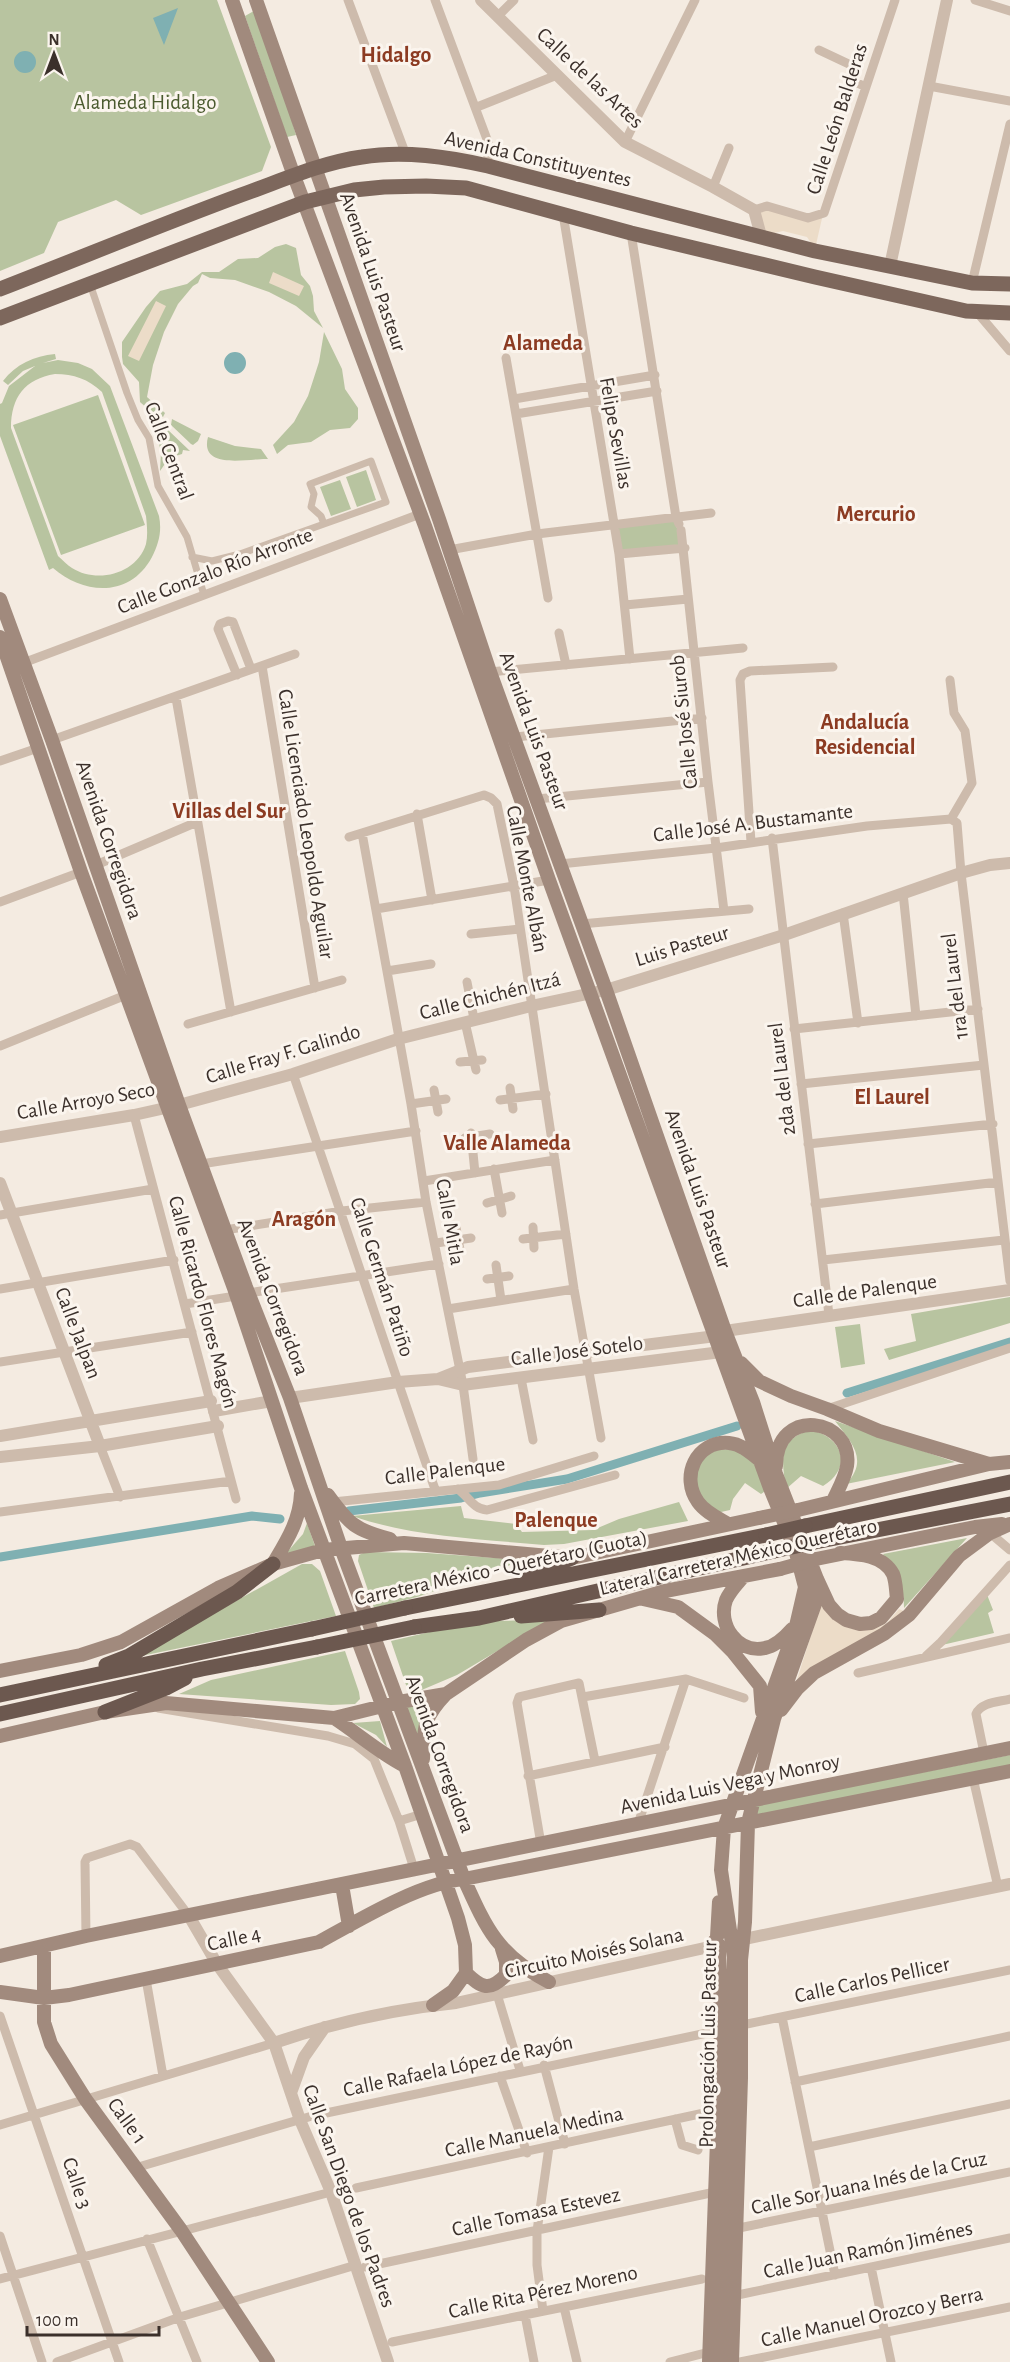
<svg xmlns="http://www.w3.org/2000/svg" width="1010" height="2362" viewBox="0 0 1010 2362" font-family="'Alegreya Sans',sans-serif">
  <rect width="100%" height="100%" fill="#f4ebe1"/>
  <path fill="#b8c4a0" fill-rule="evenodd" d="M0 0H217L271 147 262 171 141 215 116 200 58 222 44 253 0 271Z
    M259 8 296 135 287 137 245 16Z
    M286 244 296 248 301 275 310 286 313 296 314 311 323 328 296 306 269 292 235 280 210 278 202 274 198 283 193 286 178 304 164 332 153 365 147 397 165 413 163 417 149 410 140 402 139 382 123 364 122 357V342L146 307 160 291 187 284 202 272H219L238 259 258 258 275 247Z
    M324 332 342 369 345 389 358 408V419L350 428 330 430 311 442 288 445 277 454 273 445 294 422 308 396 319 362Z
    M55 354 56 359 43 363 58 360 78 363 92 369 110 386 159 516C162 531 159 543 152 557 130 598 84 595 53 568L49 570 0 436V404L2 403 9 386 35 366 23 371 8 385 3 381C16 364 34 356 55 354ZM55 374C74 374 88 379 102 392L146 516C147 526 148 535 146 544 137 574 97 584 72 568 67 565 63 560 58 556L11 428C11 397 25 379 55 374Z
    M98 395 145 525 61 555 13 425Z
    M172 419 201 434 198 441 193 445 191 444 171 425Z
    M167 429 190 451 183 450 182 454 169 458 160 471 161 452 159 444Z
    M208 437 235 446 261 449 268 459C250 458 199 471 208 437Z
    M366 470 376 500 357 507 346 477Z
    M340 480 351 509 331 516 320 487Z
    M675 521 682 546 621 552 617 527Z
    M1010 1297V1323L889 1360 884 1349 916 1341 911 1314Z
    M860 1324 865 1364 841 1368 835 1327Z
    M835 1421 955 1462 846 1484C869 1460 852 1443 835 1421Z
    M810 1430C842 1436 854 1467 823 1486L801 1476 786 1489C782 1461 777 1440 810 1430Z
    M709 1448 750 1452 770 1488 761 1494 745 1483 733 1499 730 1510 712 1514 697 1501 693 1462Z
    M679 1502 688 1521 564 1544 544 1545C481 1539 413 1537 352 1516L461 1506 464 1518 516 1524 522 1532 593 1530 619 1519Z
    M307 1523 316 1549 282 1558 303 1534Z
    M967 1538 904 1608C904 1585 897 1571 883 1554Z
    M365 1552 427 1553 525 1560 417 1597 374 1608 358 1561 359 1555Z
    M302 1564H312L320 1571 336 1616 136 1657Z
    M986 1592 993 1610 988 1613 994 1633 942 1645Z
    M551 1619 457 1675 417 1692 411 1690 406 1685 391 1641 473 1622Z
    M345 1651 359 1692 360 1699 355 1704 331 1705 179 1694 211 1680Z
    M432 1702 417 1736 405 1706Z
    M380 1721 387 1747 376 1735 353 1723Z
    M1010 1755V1765L758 1817 753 1806Z"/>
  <path fill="#ecdcc8" d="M767 206 807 218 823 214 815 249 807 237 783 231 761 236 754 210Z
    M273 272 304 286 299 296 269 283Z
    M156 301 166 306 139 361 128 356Z
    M823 1597 845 1626 853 1629 879 1627 887 1623 899 1609 906 1612 795 1686Z"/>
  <path fill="#7fb0b2" d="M178 8 164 45 153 18Z
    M14 62a11 11 0 1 1 22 0a11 11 0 1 1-22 0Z
    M224 363a11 11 0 1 1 22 0a11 11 0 1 1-22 0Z"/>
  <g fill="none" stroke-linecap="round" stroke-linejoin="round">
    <path stroke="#7fb0b2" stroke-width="9" d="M847 1393 1010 1342
      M349 1511 461 1498 480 1493 567 1479 737 1426
      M0 1557 252 1516 280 1519"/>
    <path stroke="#cdbbac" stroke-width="7" d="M90 284 127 393 138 420 149 438 158 486 187 537 204 595
      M192 557 212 561 240 554 324 524 321 516 311 507 314 494 310 484 371 461 386 502 324 524"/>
    <path stroke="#cdbbac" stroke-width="9" d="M348 0 406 155
      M435 0 488 142V166
      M975 0 1010 11
      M497 17 514 0
      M819 50 853 66 855 82 866 87
      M929 86 1010 101
      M477 107 557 75
      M625 142 695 0
      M713 187 729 148
      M754 210 767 206 808 218 824 213 895 0
      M563 214 619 554 630 659
      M631 233 676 517 679 524
      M972 283 1010 124
      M976 311 1010 351
      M506 358 548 598
      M514 399 655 375
      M516 414 657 391
      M681 530 708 782 724 911
      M449 550 537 534 711 513
      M619 554 685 548
      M625 605 688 599
      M559 633 566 665
      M23 663 420 514
      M262 666 315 988
      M237 675 218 629 220 624 228 621 233 622 251 669
      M487 675 490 672 743 648
      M950 680 954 713 965 731 972 783 951 819
      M176 698 231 1012
      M515 737 702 718
      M52 740 295 654
      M0 761 38 748
      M537 799 708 782
      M417 814 432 900
      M951 819 957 823 961 873 1010 1281
      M362 833 411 1104 426 1202 463 1385 473 1459
      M349 837 484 795 491 798 497 804 514 886 574 1289 601 1438
      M772 838 829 1315
      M751 842 740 680 743 674 750 671 833 667
      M560 864 716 848 867 826 951 819
      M96 865 197 822
      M903 893 916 1016
      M0 902 81 872
      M376 909 549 880
      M843 913 858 1023
      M581 924 749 909
      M471 934 520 929
      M387 971 431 964
      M467 982 474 1019
      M465 1022 476 1070
      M188 1024 342 980
      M794 1029 978 1009
      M0 1046 126 995
      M460 1062 482 1060
      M293 1074C342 1213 387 1353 436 1492
      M801 1084 984 1065
      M510 1088 513 1109
      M434 1090 438 1112
      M500 1100 546 1094
      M411 1104 446 1099
      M134 1115 236 1499
      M471 1133 475 1173
      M465 1138 490 1134
      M808 1144 993 1124
      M201 1164 416 1131
      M494 1169 502 1213
      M424 1181 555 1160
      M487 1203 511 1196
      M815 1204 998 1182
      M0 1215 153 1189
      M456 1227 460 1250
      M533 1227 534 1248
      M225 1230 342 1211 426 1202
      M523 1239 566 1234
      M436 1243 471 1238
      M823 1260 1004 1240
      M496 1265 501 1300
      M487 1279 509 1276
      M0 1289 174 1260
      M248 1293 439 1264
      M185 1304 236 1296
      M448 1309 574 1289
      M0 1362 192 1332
      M521 1378 533 1440
      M827 1409 1010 1348
      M100 1446 120 1497
      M458 1489C469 1497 473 1509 487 1510L615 1475
      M333 1502 499 1485 594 1456
      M0 1512 231 1481
      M990 1533 1010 1550
      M926 1656 941 1642 1010 1565
      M858 1673 1010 1638
      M583 1697 686 1679 744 1698
      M158 1708 328 1736 355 1744 374 1759 399 1821 414 1869
      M984 1753 976 1714C981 1702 999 1702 1010 1699
      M528 1776 665 1747
      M973 1778 998 1887
      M399 1821 422 1814
      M638 1824 686 1679
      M541 1844 517 1703 519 1697 579 1683 595 1761
      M86 1936 85 1862 87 1858 130 1844 137 1847 189 1916
      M146 1979 163 2076
      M497 1994 520 2070
      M0 2016 119 2362
      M782 2017 835 2275
      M742 2025 1010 1970
      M544 2065 565 2144
      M500 2076 527 2153
      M795 2082 1010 2036
      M675 2119 682 2145 698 2150
      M0 2125 274 2043
      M809 2147 1010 2104
      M135 2168 312 2116 721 2030
      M356 2188 718 2110
      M734 2229 1010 2172
      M0 2236 42 2362
      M147 2239 197 2362
      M365 2267 715 2192
      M871 2267 891 2362
      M0 2279 331 2192
      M733 2296 1010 2238
      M564 2307 577 2362
      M543 2311 537 2265V2231L549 2147
      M525 2315 534 2362
      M392 2342 702 2279
      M57 2362 180 2317 356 2265
      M670 2362 709 2352
      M740 2362 1010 2307"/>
    <path stroke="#cdbbac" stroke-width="12" d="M481 0 625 142 713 187 754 210 761 236
      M890 266 947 0
      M0 1137 134 1115 179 1105 293 1074 398 1039 531 1006 606 990 784 935 961 873 990 865 1010 863
      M0 1183 100 1446
      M725 1331 1010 1290
      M438 1379 468 1367 716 1336
      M290 1398 398 1382 438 1379 463 1385 470 1384 721 1352
      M214 1411 272 1401
      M0 1436 211 1401
      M0 1457 100 1446 218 1426
      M189 1916 217 1964 274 2043 300 2120 331 2192 388 2362
      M735 1941 1010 1884
      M274 2043C333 2023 394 2009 456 2003L718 1945
      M291 2093 304 2057 325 2027"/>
    <path stroke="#a18a7d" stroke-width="14" d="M232 0 294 176 425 526 549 880 770 1488 795 1549 805 1587 796 1626 724 1828 721 1870 734 1957 721 2362
      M256 0 439 519 490 672 606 990 725 1331 753 1402 776 1474 817 1579 829 1605 837 1614 846 1620 860 1624 871 1623 881 1618 897 1599C896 1592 896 1581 893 1574 883 1555 859 1554 840 1553
      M0 599 52 740 179 1105 246 1287 290 1398 341 1548 464 1879C487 1930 498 1955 549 1982
      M0 637 81 872 234 1288 301 1488 405 1766 458 1918 465 1945 466 1973 453 1991 433 2005
      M741 1363 759 1381 791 1396 827 1409 879 1431 989 1464
      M776 1466C776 1405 854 1418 847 1466 845 1478 838 1490 833 1501
      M328 1495C349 1524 355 1530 390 1539
      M798 1510 989 1464 1010 1462
      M728 1524C718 1518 705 1512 698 1502 680 1477 696 1440 729 1443 742 1444 752 1454 761 1461
      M816 1559 975 1527 1002 1524
      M273 1564C286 1542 300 1521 301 1493
      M743 1577C737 1584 730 1591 726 1600 717 1625 738 1654 765 1648 776 1646 785 1637 792 1629
      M643 1599 678 1607 715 1634 732 1651 760 1686 762 1712
      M0 1671 81 1655 121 1642 218 1588 273 1564 323 1550 404 1543 572 1558 759 1518
      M781 1710 797 1689 814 1673 884 1634 909 1615 959 1556 990 1533 1010 1524
      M334 1718C357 1733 381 1754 405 1766
      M0 1736 105 1712 166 1703 334 1718 399 1702 446 1694 526 1640 561 1621 665 1591 780 1569
      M423 1759C424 1727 423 1718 446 1694
      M342 1885 349 1926
      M44 1946V2022L51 2044 86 2100 181 2230 268 2362
      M711 1947 717 1937 719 1902
      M0 1956 86 1936 1010 1748
      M466 1973C482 1988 489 1992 506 1975V1962L502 1949
      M0 1992 44 1998 69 1995 319 1942C359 1920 420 1883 464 1879L1010 1771
      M709 2362 721 2030 719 1945
      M732 2362 741 2078V1960L745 1922 748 1823 774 1719 815 1604 817 1581"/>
    <path stroke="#7d675c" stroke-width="15" d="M0 289C80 258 160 225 241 195 281 181 320 163 362 157 404 150 448 157 488 166L815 251 972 283 1010 284
      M0 318 305 202 354 190 384 187 426 186 466 188 631 233 815 277 966 311 1010 313"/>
    <path stroke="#6c584f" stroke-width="15" d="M805 1526 1010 1482
      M810 1543 1010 1504
      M528 1575 572 1558
      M405 1608 766 1535
      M521 1616 599 1610
      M414 1627 479 1618 774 1551
      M106 1665 129 1656 237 1592 273 1564
      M0 1695 312 1629
      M105 1712 166 1688 185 1678
      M0 1714 202 1669 317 1647"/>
    <path stroke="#a18a7d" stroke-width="14" d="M759 1518 798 1510
      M780 1569 816 1559"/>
    <path stroke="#6c584f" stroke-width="15" d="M766 1535 805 1526
      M774 1551 810 1543
      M312 1629 405 1608
      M317 1647 414 1627"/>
  </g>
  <g text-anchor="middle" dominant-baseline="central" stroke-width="6" stroke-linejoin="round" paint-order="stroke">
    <g font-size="21" fill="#3b302b" stroke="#fbf5ee">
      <text transform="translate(590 78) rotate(43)">Calle de las Artes</text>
      <text transform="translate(837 119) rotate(-72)">Calle León Balderas</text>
      <text transform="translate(538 159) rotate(13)">Avenida Constituyentes</text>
      <text transform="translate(373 272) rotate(71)">Avenida Luis Pasteur</text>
      <text transform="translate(616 433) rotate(80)">Felipe Sevillas</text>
      <text transform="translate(169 451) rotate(69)">Calle Central</text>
      <text transform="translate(215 571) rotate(-21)">Calle Gonzalo Río Arronte</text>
      <text transform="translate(684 722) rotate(-96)">Calle José Siurob</text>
      <text transform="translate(534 731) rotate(70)">Avenida Luis Pasteur</text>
      <text transform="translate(753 823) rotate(-7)">Calle José A. Bustamante</text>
      <text transform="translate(306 824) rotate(81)">Calle Licenciado Leopoldo Aguilar</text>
      <text transform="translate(109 840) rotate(71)">Avenida Corregidora</text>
      <text transform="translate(527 879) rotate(79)">Calle Monte Albán</text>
      <text transform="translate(682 946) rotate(-17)">Luis Pasteur</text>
      <text transform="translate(955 986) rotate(-97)">1ra del Laurel</text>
      <text transform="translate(490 996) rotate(-14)">Calle Chichén Itzá</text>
      <text transform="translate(283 1054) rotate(-17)">Calle Fray F. Galindo</text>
      <text transform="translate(782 1079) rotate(-97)">2da del Laurel</text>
      <text transform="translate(86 1101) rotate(-10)">Calle Arroyo Seco</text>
      <text transform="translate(698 1189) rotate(71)">Avenida Luis Pasteur</text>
      <text transform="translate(450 1222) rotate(80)">Calle Mitla</text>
      <text transform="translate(382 1277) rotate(72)">Calle Germán Patiño</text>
      <text transform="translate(865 1291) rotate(-8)">Calle de Palenque</text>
      <text transform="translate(273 1297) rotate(69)">Avenida Corregidora</text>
      <text transform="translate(203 1302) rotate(75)">Calle Ricardo Flores Magón</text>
      <text transform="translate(78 1333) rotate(69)">Calle Jalpan</text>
      <text transform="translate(577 1351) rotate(-7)">Calle José Sotelo</text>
      <text transform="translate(445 1471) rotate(-7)">Calle Palenque</text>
      <text transform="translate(738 1557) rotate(-13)">Lateral Carretera México Querétaro</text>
      <text transform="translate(501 1568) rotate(-12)">Carretera México - Querétaro (Cuota)</text>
      <text transform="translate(440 1754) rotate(70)">Avenida Corregidora</text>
      <text transform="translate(730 1784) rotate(-12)">Avenida Luis Vega y Monroy</text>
      <text transform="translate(234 1939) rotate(-12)">Calle 4</text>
      <text transform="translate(594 1953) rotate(-12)">Circuito Moisés Solana</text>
      <text transform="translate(872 1980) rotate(-12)">Calle Carlos Pellicer</text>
      <text transform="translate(708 2044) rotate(-89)">Prolongación Luis Pasteur</text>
      <text transform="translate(458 2066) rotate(-12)">Calle Rafaela López de Rayón</text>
      <text transform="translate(127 2121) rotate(54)">Calle 1</text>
      <text transform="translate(534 2132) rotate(-12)">Calle Manuela Medina</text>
      <text transform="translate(77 2183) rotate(71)">Calle 3</text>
      <text transform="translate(869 2183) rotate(-12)">Calle Sor Juana Inés de la Cruz</text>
      <text transform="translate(349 2196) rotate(70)">Calle San Diego de los Padres</text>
      <text transform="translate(536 2212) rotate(-12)">Calle Tomasa Estevez</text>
      <text transform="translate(868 2250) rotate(-12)">Calle Juan Ramón Jiménes</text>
      <text transform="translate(543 2292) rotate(-12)">Calle Rita Pérez Moreno</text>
      <text transform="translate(872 2317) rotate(-12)">Calle Manuel Orozco y Berra</text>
    </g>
    <g font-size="21" fill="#4a5a2e" stroke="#fbf5ee">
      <text x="145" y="102">Alameda Hidalgo</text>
    </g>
    <g font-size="22" font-weight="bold" fill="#8c3b22" stroke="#fbf5ee">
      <text x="396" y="55">Hidalgo</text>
      <text x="543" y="343">Alameda</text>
      <text x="876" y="514">Mercurio</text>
      <text x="865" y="722">Andalucía<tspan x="865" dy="25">Residencial</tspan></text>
      <text x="229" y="811">Villas del Sur</text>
      <text x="892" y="1097">El Laurel</text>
      <text x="507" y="1143">Valle Alameda</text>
      <text x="304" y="1219">Aragón</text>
      <text x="556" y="1520">Palenque</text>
    </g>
  </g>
  <g transform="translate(54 54)" stroke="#fbf5ee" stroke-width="4.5" paint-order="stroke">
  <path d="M0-4.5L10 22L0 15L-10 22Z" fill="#3b302b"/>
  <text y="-9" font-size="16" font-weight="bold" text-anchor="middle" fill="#3b302b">N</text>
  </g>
  <path d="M27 2326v9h132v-9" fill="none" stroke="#3b302b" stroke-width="3"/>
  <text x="36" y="2326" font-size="18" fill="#3b302b" stroke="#fbf5ee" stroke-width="4.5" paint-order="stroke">100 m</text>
</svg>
